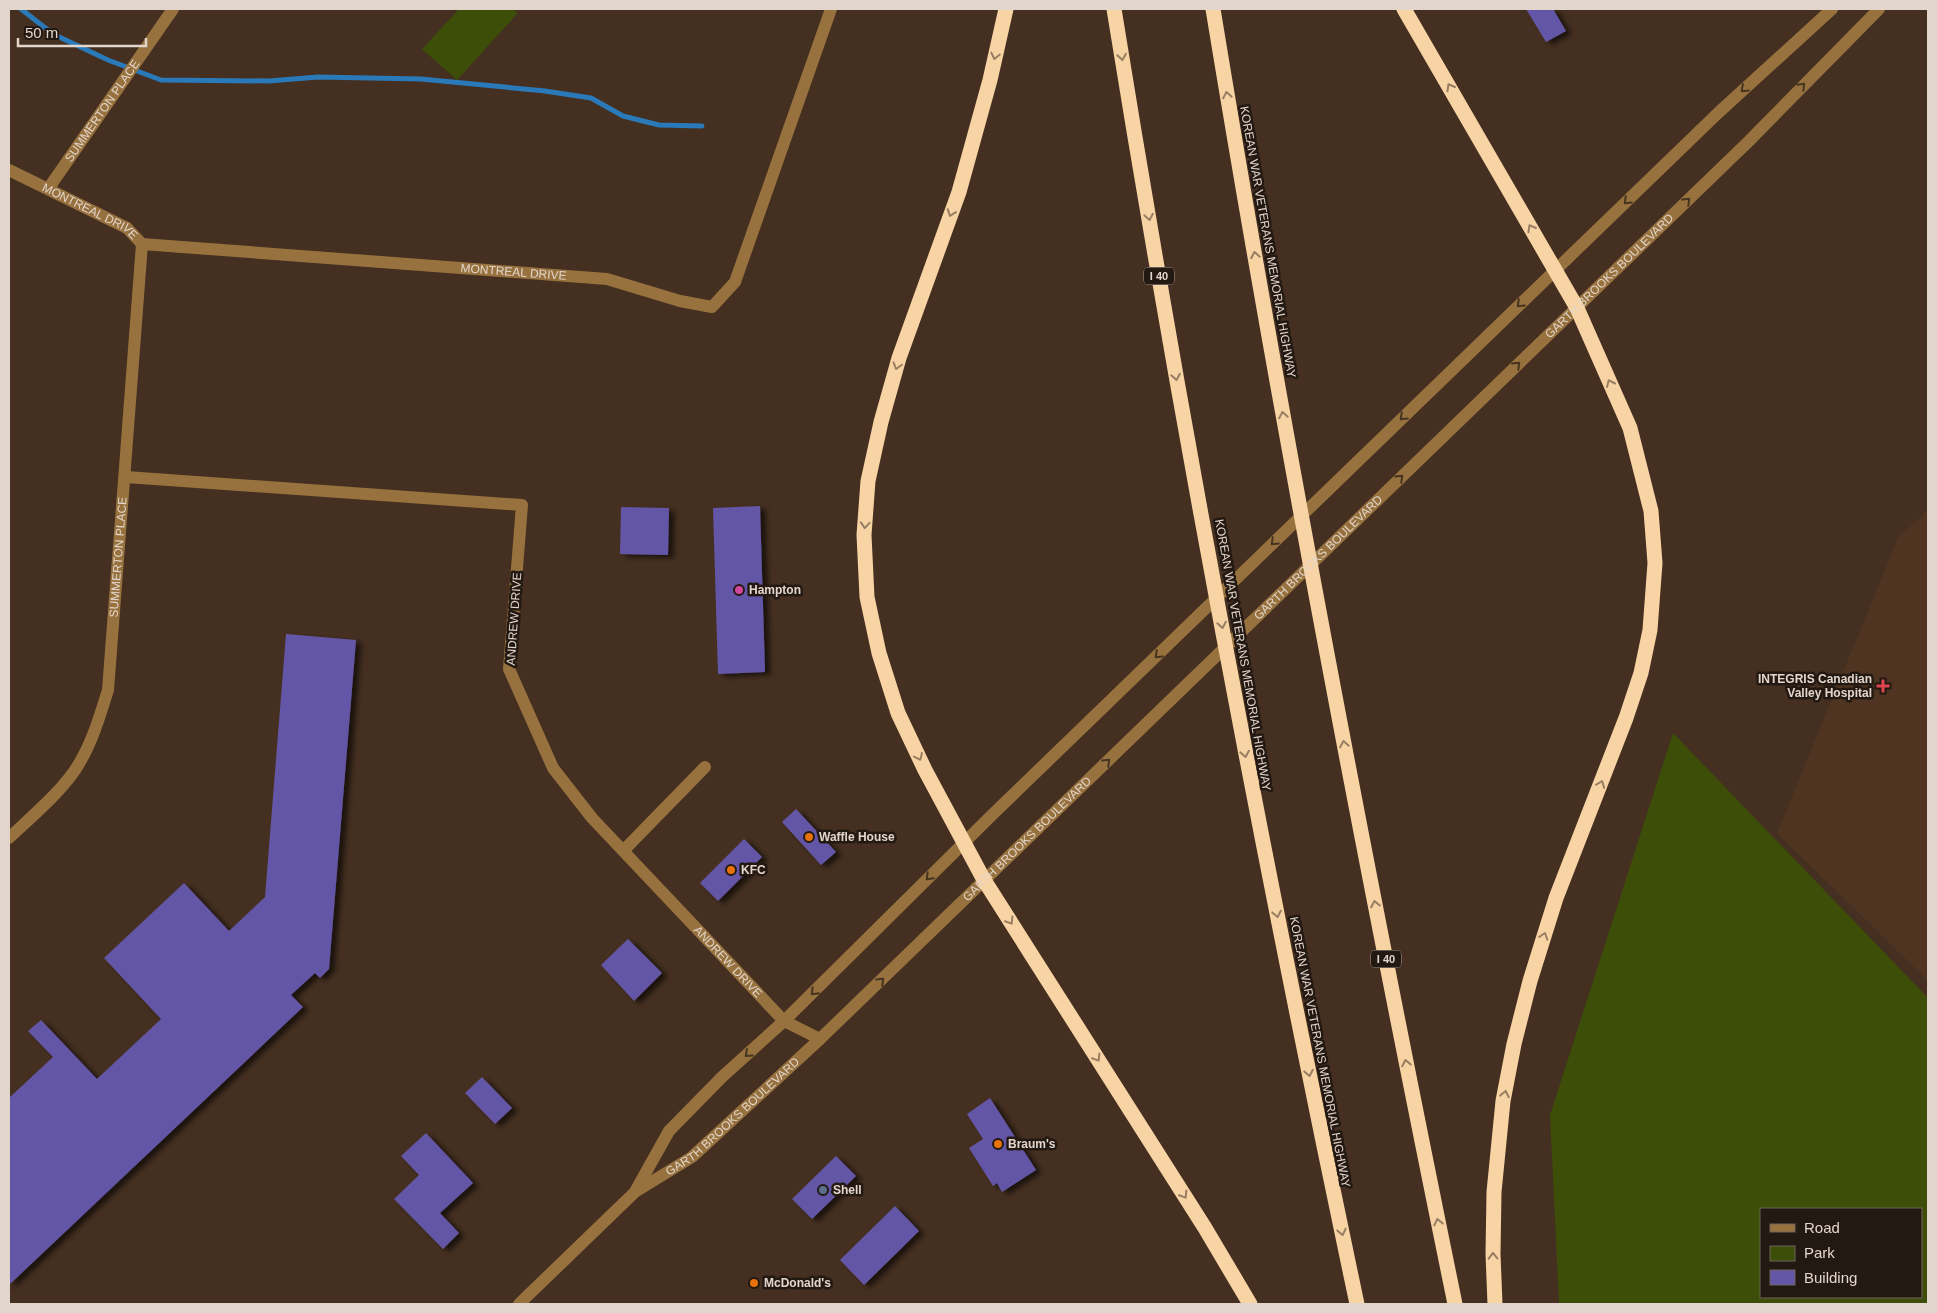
<svg xmlns="http://www.w3.org/2000/svg" width="1937" height="1313" viewBox="0 0 1937 1313" font-family="Arial,sans-serif">
  <defs>
    <filter id="shadow"><feDropShadow dx="5.5" dy="3" stdDeviation="2.5" flood-color="#0009"/></filter>
  </defs>
  <rect width="100%" height="100%" fill="#442f20"/>
  <path fill="#4f3521" d="M1928 510V981L1777 833 1898 538Z"/>
  <path fill="#3d4e09" fill-rule="evenodd" d="M459 9H513L518 13 457 80 422 49Z
    M1673 733 1928 998V1304H1559L1550 1115ZM1761 1209H1921V1297H1761Z"/>
  <g fill="none" stroke-linecap="round" stroke-linejoin="round">
    <path stroke="#2a79b9" stroke-width="5" d="M21 9 53 34 108 60 161 80 269 81 318 77 421 79 545 91 591 98 623 116 659 125 702 126"/>
  </g>
  <path fill="#6457a7" filter="url(#shadow)" d="M1526 9H1553L1566 31 1546 42Z
    M760 506 765 672 718 674 713 508Z
    M621 507 669 508 668 555 620 554Z
    M286 634 356 640 329 969 320 978 315 973 291 995 303 1007 9 1285V1098L53 1057 28 1031 41 1020 97 1079 161 1019 104 958 184 883 229 931 265 897Z
    M796 809 836 852 821 865 782 822Z
    M744 839 762 857 718 901 700 883Z
    M628 939 662 973 634 1001 601 965Z
    M482 1077 512 1108 495 1124 465 1093Z
    M990 1098 1036 1170 1002 1192 997 1183 993 1186 969 1148 983 1139 967 1114Z
    M426 1133 473 1183 440 1213 459 1233 443 1249 394 1199 419 1175 401 1156Z
    M836 1156 856 1176 812 1219 792 1199Z
    M895 1206 919 1231 864 1285 840 1260Z"/>
  <g fill="none" stroke-linecap="round" stroke-linejoin="round">
    <g stroke="#97723e" stroke-width="12">
      <path id="s1" d="M9 170 127 228 142 244 607 279 680 301 712 307 735 282 831 9"/>
      <path id="s2" d="M48 189 173 9"/>
      <path id="s3" d="M126 477 522 505 509 669 553 768 592 818 784 1021 820 1039"/>
      <path id="s4" d="M9 838C31 817 65 789 80 762 93 740 100 715 108 690L142 244"/>
      <path d="M624 850 705 767"/>
      <path d="M636 1190 669 1131 722 1077 784 1021 993 814 1718 113 1832 9"/>
      <path id="s5" d="M519 1304 635 1192 692 1157 820 1039 1749 141 1879 9"/>
    </g>
    <path stroke="#f8d3a4" stroke-width="15" d="M1006 9 990 80 959 192 899 358 881 422 868 481 864 535 867 597 879 653 898 713 925 770 984 880 1205 1228 1250 1304
      M1114 9C1184 443 1266 874 1357 1304
      M1213 9C1284 442 1367 874 1455 1304
      M1404 9 1577 308 1630 428 1651 511 1655 563 1650 630 1641 673 1626 718 1556 898 1530 981 1514 1044 1503 1101 1494 1192 1493 1254 1495 1304"/>
  </g>
  <defs><path id="oneway-chevron" d="M-2-3.5L2.5 0L-2 3.5" fill="none" stroke-width="1.6" stroke-linecap="round" stroke-linejoin="round" transform="scale(1.25)"/></defs>
  <g stroke="#987f63">
    <use href="#oneway-chevron" transform="translate(995 56) rotate(103)"/>
    <use href="#oneway-chevron" transform="translate(1122 57) rotate(81)"/>
    <use href="#oneway-chevron" transform="translate(1450 87) rotate(-120)"/>
    <use href="#oneway-chevron" transform="translate(1227 95) rotate(-100)"/>
    <use href="#oneway-chevron" transform="translate(951 213) rotate(110)"/>
    <use href="#oneway-chevron" transform="translate(1149 217) rotate(80)"/>
    <use href="#oneway-chevron" transform="translate(1531 228) rotate(-120)"/>
    <use href="#oneway-chevron" transform="translate(1255 255) rotate(-100)"/>
    <use href="#oneway-chevron" transform="translate(897 366) rotate(106)"/>
    <use href="#oneway-chevron" transform="translate(1176 377) rotate(80)"/>
    <use href="#oneway-chevron" transform="translate(1610 383) rotate(-114)"/>
    <use href="#oneway-chevron" transform="translate(1283 415) rotate(-100)"/>
    <use href="#oneway-chevron" transform="translate(865 525) rotate(94)"/>
    <use href="#oneway-chevron" transform="translate(1222 625) rotate(80)"/>
    <use href="#oneway-chevron" transform="translate(1344 744) rotate(-100)"/>
    <use href="#oneway-chevron" transform="translate(1245 754) rotate(80)"/>
    <use href="#oneway-chevron" transform="translate(919 757) rotate(65)"/>
    <use href="#oneway-chevron" transform="translate(1601 784) rotate(-69)"/>
    <use href="#oneway-chevron" transform="translate(1375 904) rotate(-101)"/>
    <use href="#oneway-chevron" transform="translate(1277 914) rotate(79)"/>
    <use href="#oneway-chevron" transform="translate(1010 921) rotate(58)"/>
    <use href="#oneway-chevron" transform="translate(1544 936) rotate(-72)"/>
    <use href="#oneway-chevron" transform="translate(1097 1058) rotate(58)"/>
    <use href="#oneway-chevron" transform="translate(1406 1063) rotate(-101)"/>
    <use href="#oneway-chevron" transform="translate(1309 1073) rotate(79)"/>
    <use href="#oneway-chevron" transform="translate(1505 1094) rotate(-79)"/>
    <use href="#oneway-chevron" transform="translate(1184 1195) rotate(58)"/>
    <use href="#oneway-chevron" transform="translate(1438 1222) rotate(-102)"/>
    <use href="#oneway-chevron" transform="translate(1342 1232) rotate(78)"/>
    <use href="#oneway-chevron" transform="translate(1493 1256) rotate(-91)"/>
  </g>
  <g stroke="#463420">
    <use href="#oneway-chevron" transform="translate(1802 86) rotate(-45)"/>
    <use href="#oneway-chevron" transform="translate(1744 89) rotate(137)"/>
    <use href="#oneway-chevron" transform="translate(1627 201) rotate(136)"/>
    <use href="#oneway-chevron" transform="translate(1687 201) rotate(-44)"/>
    <use href="#oneway-chevron" transform="translate(1520 304) rotate(136)"/>
    <use href="#oneway-chevron" transform="translate(1517 365) rotate(-44)"/>
    <use href="#oneway-chevron" transform="translate(1403 417) rotate(136)"/>
    <use href="#oneway-chevron" transform="translate(1400 478) rotate(-44)"/>
    <use href="#oneway-chevron" transform="translate(1274 542) rotate(136)"/>
    <use href="#oneway-chevron" transform="translate(1158 655) rotate(136)"/>
    <use href="#oneway-chevron" transform="translate(1107 762) rotate(-44)"/>
    <use href="#oneway-chevron" transform="translate(929 877) rotate(135)"/>
    <use href="#oneway-chevron" transform="translate(881 981) rotate(-44)"/>
    <use href="#oneway-chevron" transform="translate(814 992) rotate(135)"/>
    <use href="#oneway-chevron" transform="translate(748 1054) rotate(138)"/>
  </g>
  <circle fill="#d1479c" stroke="#231913" stroke-width="2" cx="739" cy="590" r="5"/>
  <path fill="#e0444e" stroke="#231913" stroke-width="2" d="M1880.5 678.5h5v5h5v5h-5v5h-5v-5h-5v-5h5z"/>
  <g fill="#e8710a" stroke="#231913" stroke-width="2">
    <circle cx="809" cy="837" r="5"/>
    <circle cx="731" cy="870" r="5"/>
    <circle cx="998" cy="1144" r="5"/>
    <circle cx="754" cy="1283" r="5"/>
  </g>
  <circle fill="#5c6f8a" stroke="#231913" stroke-width="2" cx="823" cy="1190" r="5"/>
  <g text-anchor="middle" dominant-baseline="central" stroke-width="5" stroke-linejoin="round" paint-order="stroke">
    <g fill="#231913" stroke="#a99d94" stroke-width="1">
      <rect x="1144" y="267.5" width="30" height="17" rx="4"/>
      <rect x="1371" y="950.5" width="30" height="17" rx="4"/>
    </g>
    <g font-size="11" font-weight="bold" fill="#e2d5cb">
      <text x="1159" y="276">I 40</text>
      <text x="1386" y="959">I 40</text>
    </g>
    <g font-size="12" fill="#e2d5cb" stroke="#231913">
      <text stroke="none"><textPath href="#s2" startOffset="95">SUMMERTON PLACE</textPath></text>
      <text stroke="none"><textPath href="#s1" startOffset="91">MONTREAL DRIVE</textPath></text>
      <text transform="translate(1268 242) rotate(80)">KOREAN WAR VETERANS MEMORIAL HIGHWAY</text>
      <text stroke="none"><textPath href="#s1" startOffset="526">MONTREAL DRIVE</textPath></text>
      <text stroke="none"><textPath href="#s5" startOffset="1500">GARTH BROOKS BOULEVARD</textPath></text>
      <text stroke="none"><textPath href="#s4" startOffset="315">SUMMERTON PLACE</textPath></text>
      <text stroke="none"><textPath href="#s5" startOffset="1095">GARTH BROOKS BOULEVARD</textPath></text>
      <text transform="translate(514 619) rotate(-86)">ANDREW DRIVE</text>
      <text transform="translate(1243 655) rotate(80)">KOREAN WAR VETERANS MEMORIAL HIGHWAY</text>
      <text stroke="none"><textPath href="#s5" startOffset="690">GARTH BROOKS BOULEVARD</textPath></text>
      <text stroke="none"><textPath href="#s3" startOffset="931">ANDREW DRIVE</textPath></text>
      <text transform="translate(1320 1052) rotate(79)">KOREAN WAR VETERANS MEMORIAL HIGHWAY</text>
      <text stroke="none"><textPath href="#s5" startOffset="285">GARTH BROOKS BOULEVARD</textPath></text>
    </g>
    <g font-size="12" font-weight="bold" fill="#e2d5cb" stroke="#231913" text-anchor="start">
      <text x="749" y="590">Hampton</text>
      <text x="1872" y="679" text-anchor="end">INTEGRIS Canadian<tspan x="1872" dy="14">Valley Hospital</tspan></text>
      <text x="819" y="837">Waffle House</text>
      <text x="741" y="870">KFC</text>
      <text x="1008" y="1144">Braum's</text>
      <text x="833" y="1190">Shell</text>
      <text x="764" y="1283">McDonald's</text>
    </g>
  </g>
  <rect width="1937" height="1313" fill="none" stroke="#e2d5cb" stroke-width="20"/>
  <rect x="1760" y="1208" width="162" height="90" fill="#231913" stroke="#6f645d"/>
  <rect x="1770" y="1224" width="25" height="8" fill="#97723e" stroke="#6f645d"/>
  <text x="1804" y="1233" font-size="15" fill="#e2d5cb">Road</text>
  <rect x="1770" y="1246" width="25" height="15" fill="#3d4e09" stroke="#6f645d"/>
  <text x="1804" y="1258" font-size="15" fill="#e2d5cb">Park</text>
  <rect x="1770" y="1270" width="25" height="15" fill="#6457a7" stroke="#6f645d"/>
  <text x="1804" y="1283" font-size="15" fill="#e2d5cb">Building</text>
  <path d="M18 38v8h128v-8" fill="none" stroke="#e2d5cb" stroke-width="2.5"/>
  <text x="25" y="38" font-size="15" fill="#e2d5cb" stroke="#231913" stroke-width="4" paint-order="stroke">50 m</text>
</svg>
